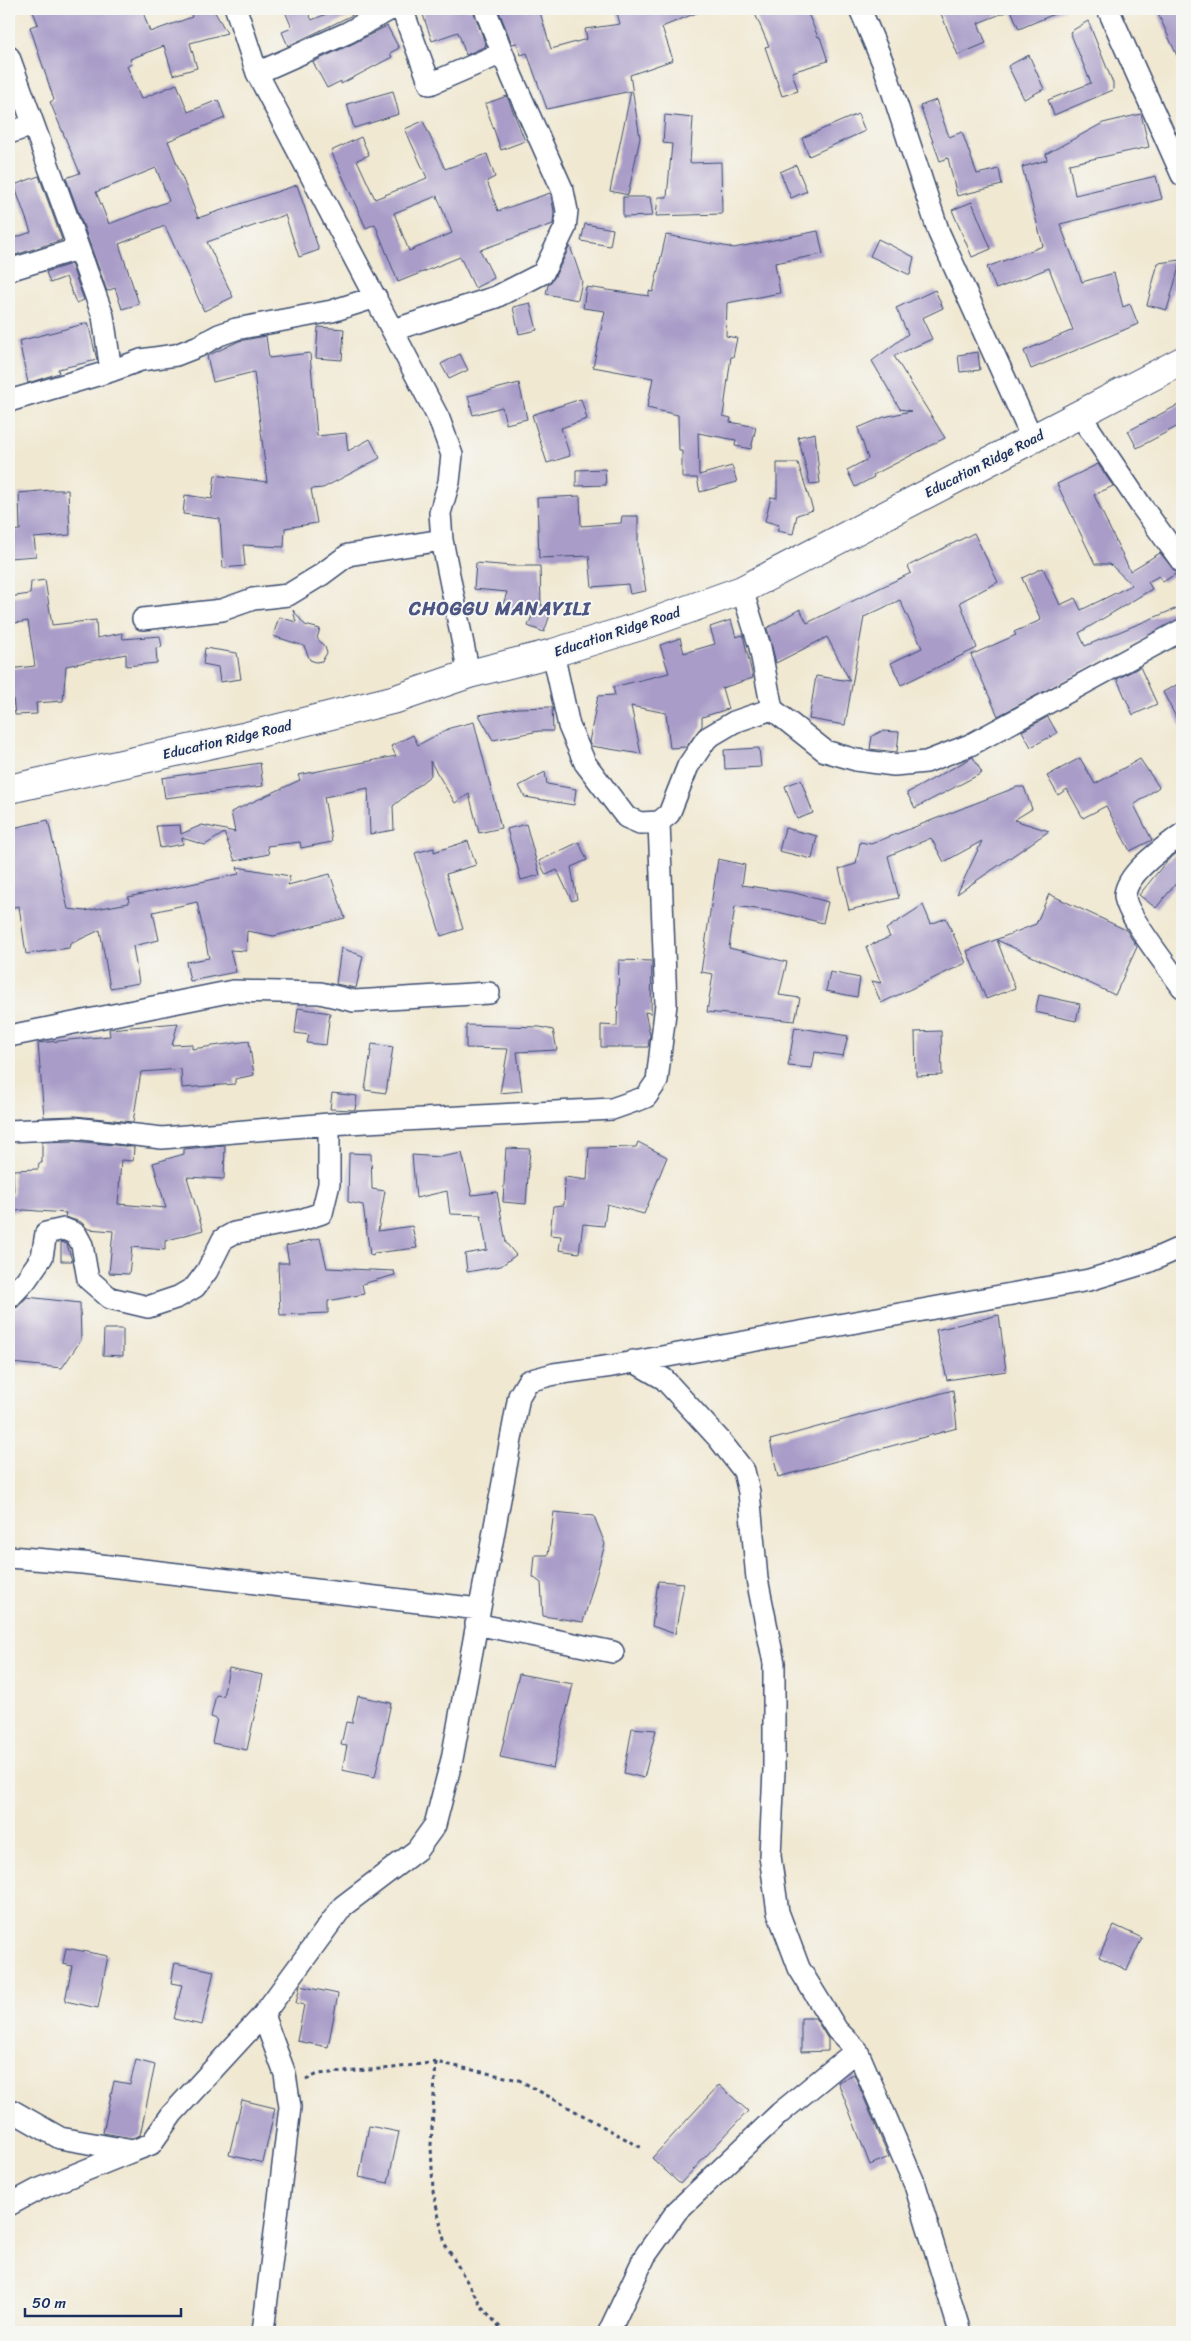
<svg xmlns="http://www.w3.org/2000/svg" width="1191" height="2341" viewBox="0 0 1191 2341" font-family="Sriracha,sans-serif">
  <rect width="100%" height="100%" fill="#f6f6f2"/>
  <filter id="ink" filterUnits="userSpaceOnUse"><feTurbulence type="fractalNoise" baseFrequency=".02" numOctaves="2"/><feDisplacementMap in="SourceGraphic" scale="10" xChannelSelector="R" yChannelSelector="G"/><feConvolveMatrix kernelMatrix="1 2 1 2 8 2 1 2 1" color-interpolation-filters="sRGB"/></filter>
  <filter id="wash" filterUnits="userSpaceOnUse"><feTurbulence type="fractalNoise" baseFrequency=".0096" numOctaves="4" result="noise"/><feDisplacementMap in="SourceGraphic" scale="20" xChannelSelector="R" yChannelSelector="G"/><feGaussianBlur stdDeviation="1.12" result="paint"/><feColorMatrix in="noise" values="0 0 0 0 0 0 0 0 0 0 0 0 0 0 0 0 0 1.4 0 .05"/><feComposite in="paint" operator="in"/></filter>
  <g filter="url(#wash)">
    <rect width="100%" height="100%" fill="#f0e8d1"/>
    <g id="blocks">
      <path fill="#a99cc8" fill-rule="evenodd" d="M32 9H142L150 32 192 17 190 12 213 9 227 33 190 43 197 68 173 75 164 46 130 59 132 64 127 66 141 99 177 84 188 112 218 100 225 118 168 141 198 218 297 185 319 250 299 257 285 215 207 242 233 297 204 311 165 226 119 244 139 304 122 309 115 288 107 291 66 178 80 173 50 102 54 100 30 27 38 24ZM156 168 169 201 109 224 96 192Z
        M284 9H306L312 20 338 9H365L288 46 282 32 292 28Z
        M421 9H473L486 46 466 55 458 32 432 41Z
        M498 9H539L551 49 587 39 585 29 620 24 616 9H706L662 27 673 60 630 75 640 138 628 195 610 191 631 91 547 109 527 53 521 55 517 43 512 44Z
        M753 9H806L818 37H820L828 61 792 72 798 91 782 96 765 47 769 46Z
        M939 9H1066L1019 29 1011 10 978 23 986 43 958 55Z
        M1156 9H1178L1182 18V67Z
        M1088 21 1113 83V90L1054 115 1048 100 1091 83 1070 32Z
        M387 26 399 48 390 53 392 57 341 84V81L327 88 313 62 352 44Z
        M1029 55 1044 89 1024 99 1008 66Z
        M393 91 399 114 354 128 347 104Z
        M507 96 525 141 501 150 485 104Z
        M936 100 949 137 962 132 977 174 999 169 1002 185 957 196 948 158 940 161 920 106Z
        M858 114 865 131 809 156 802 138Z
        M1141 114 1149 147 1069 164 1075 195 1156 176 1162 199 1060 224 1082 282 1114 273 1123 307 1130 304 1138 324 1031 369 1024 351 1073 330 1049 268 996 289 987 267 1043 246 1022 167 1047 160 1046 154 1103 123Z
        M665 115 693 118 690 163 721 162 722 214 656 216 658 197H667L672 144 663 143Z
        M423 121 445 169 487 154 495 177 487 181 498 211 550 193 551 195 554 212 553 224 480 250 494 278 475 288 460 257 398 282 375 224 366 228 331 151 361 137 369 155 357 160 375 199 427 178 405 129ZM437 196 452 233 409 251 394 213Z
        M796 165 807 191 791 198 780 172Z
        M39 176 62 240 9 257V240L31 232 14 185Z
        M623 197H650L653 216 623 217Z
        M972 202 991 249 972 257 952 210Z
        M585 224 613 229 610 246 581 241Z
        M818 231 823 254 775 263 780 293 727 303 726 336 737 338 733 357H731L723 416 731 418 730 422 756 427 751 449 735 446 736 440 698 433 699 475 732 466 737 482 700 492 697 478H682V451H679L678 415 647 408 653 378 593 367 605 311 583 308 586 287 649 296V291L653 292 666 235 734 248Z
        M878 239 914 257 910 275 870 256Z
        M570 246 582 281 578 300 546 294 548 285 554 278Z
        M1181 260 1167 310 1147 305 1158 263Z
        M71 264 84 300 76 303 66 277 50 283 46 272Z
        M935 290 943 308 922 318 932 339 894 356 945 438 873 475 874 477 855 487 847 470 868 459 858 428 884 417 911 411 900 409 872 361 908 334 896 308Z
        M530 303 537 330 519 334 513 307Z
        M88 323 97 360 58 369 59 373 28 383 19 341Z
        M318 327 344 329 342 360 316 358Z
        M266 336 269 358 310 353 317 436 346 433 348 451 370 439 380 458 323 488 311 489 317 523 285 528 284 547 243 545 245 566 223 568 220 519 183 514 185 495 212 499 215 475 267 482 254 372 213 382 207 356 239 341Z
        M978 352 980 370 960 372 958 355Z
        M460 354 468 370 449 379 441 364Z
        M519 383 527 419 506 424 502 407 473 415 468 396Z
        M581 399 587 419 561 428 570 456 547 463 532 415Z
        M1182 403V424L1137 448 1128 431Z
        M815 433 820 483 810 484 798 437Z
        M777 463H798L813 510 797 515 793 534 777 531 779 525 765 521 771 497 777 498Z
        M1098 464 1113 486 1094 495 1130 571 1160 553 1177 573 1163 582 1159 576 1148 582 1152 589 1079 633 1085 646 1182 606V618L998 716 971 655 1016 635 1014 632 1041 620 1022 578 1043 568 1060 605 1075 598 1081 610 1132 585 1110 564H1095L1057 484Z
        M605 469 606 485 576 486V470Z
        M51 490H68L70 535 34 538 36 556 9 558V531L20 530 19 493Z
        M580 496 581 526 621 523 622 516H638V548L646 591 630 594 628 584 592 587 589 556 539 558 537 498Z
        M974 533 998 582 960 602 977 648 901 685 891 663 922 648 900 600 864 617 845 725 809 719 816 676 850 681 827 637 776 663 767 628 800 609 807 623 911 573 908 566Z
        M476 563 512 566H540L541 605 552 609 544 632 528 626 532 616 502 608 507 592 474 589Z
        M45 580 52 625 96 620 97 638 122 633 123 639 160 636 162 647 156 648 157 663 126 666V654L66 666 63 701 36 703 37 714 15 715 12 690H9V669L35 666 28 621 9 624V597L30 594 31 582Z
        M293 610 305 625 320 629 317 638 325 647 327 653 322 661 316 662 310 660 304 646 273 636 279 617 296 622Z
        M731 620 736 637 743 635 753 678 722 688 728 709 702 717V726L686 747 670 748 666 713 631 706 641 754 591 746 589 742 598 696 615 695 613 687 669 673 660 645 680 638 684 653 715 644 710 627Z
        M205 648 237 653 241 679 220 682 218 667 203 664Z
        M1140 667 1157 704 1133 715 1117 679Z
        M1182 682V729L1163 692Z
        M552 707 553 731H539L493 740 479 715 518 708Z
        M1048 717 1057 733 1031 747 1022 731Z
        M474 722 501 828 479 833 469 794 455 803 430 761 431 775 393 806 394 830 370 834 368 788 324 797 332 842 301 848 300 842 267 846 269 854 235 861 224 833 205 845 182 838 183 844 160 848 156 826 180 825 181 834 202 825 235 832 231 812 300 780 298 775 396 756 391 746 413 735 418 745 450 728Z
        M882 731 899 732 897 752 870 749 872 736Z
        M759 748 761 767 725 769 724 750Z
        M973 757 982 773 915 808 907 793Z
        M1080 758 1095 784 1140 759 1159 787 1134 805 1152 840 1130 851 1106 806 1083 818 1067 789 1058 795 1047 776Z
        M260 763 263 786 165 798 162 778Z
        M545 772 547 784 576 789 574 805 525 797 519 786Z
        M801 780 813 813 797 819 785 786Z
        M1017 787H1024L1032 809 1014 820 1049 831 957 894 982 841 944 862 931 838 888 856 899 898 849 910 839 869 856 864 860 842 871 844Z
        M48 820 68 909 85 911 129 903 128 897 239 874 237 867 290 876 288 885 330 874 345 918 274 936 247 931 246 951 230 950 236 972 190 981 186 962 209 958 197 902 153 912 159 940 133 946 139 983 110 988 100 930 70 944 69 948 26 954 19 906 9 908V829Z
        M526 824 540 875 521 880 507 829Z
        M785 828 817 836 812 859 779 851Z
        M468 841 476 865 446 874 463 929 441 936 415 853 434 848V852Z
        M579 842 587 860 571 867 577 899 572 901 557 870 546 875 539 861Z
        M1182 849V876L1156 908 1139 895 1166 862Z
        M718 859 745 865 742 885 795 893 828 902 823 923 778 912 735 906 729 948 787 962 779 995 800 998 795 1021 707 1012 713 974 701 972Z
        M1049 894 1126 930 1137 947 1115 995 997 940 1015 988 986 999 967 951 1036 924Z
        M923 905 931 924 946 918 966 963 881 1003 872 981 881 983 866 947 890 937 886 929Z
        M341 948 363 956 356 988 336 984Z
        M619 960 652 961 651 1013 645 1012 650 1035 648 1047H601V1025L617 1026Z
        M830 972 860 978 857 997 826 991Z
        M1039 995 1080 1004 1076 1021 1035 1012Z
        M298 1008 330 1013 326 1045 307 1043 309 1035 295 1033Z
        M178 1023 172 1045 192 1044V1049L249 1041 254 1075 235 1079V1084L182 1088 181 1069 141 1072 133 1122 75 1116 44 1117 38 1043 110 1036 109 1029Z
        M466 1025 540 1027 553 1030 557 1050 517 1052 522 1091 500 1093 508 1049 466 1048Z
        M795 1027 848 1036 843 1056 815 1052 812 1068 788 1066Z
        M941 1031 942 1075 916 1076 915 1032Z
        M372 1044 393 1047 386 1093 365 1090Z
        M332 1093 357 1096 355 1110 330 1109Z
        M74 1141 134 1147 133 1161 121 1160 118 1204 166 1208 153 1163 184 1154V1149L225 1145 224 1179 187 1177 203 1230 165 1241V1250L132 1247 129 1274 109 1273 113 1231 88 1229 81 1222 65 1217 66 1213 24 1210 9 1212V1196L14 1195 13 1170 38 1169 39 1163H42V1142Z
        M638 1142 667 1157 644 1214 607 1204 604 1226 583 1224 579 1253 559 1250 561 1236 550 1235 553 1206 564 1205 565 1177 587 1180 589 1148 636 1147Z
        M506 1148 530 1149 526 1204 503 1202Z
        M349 1153 371 1154 372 1189 385 1191 378 1231 412 1226 417 1248 374 1253 373 1256 370 1255 363 1205 348 1202Z
        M462 1153 472 1195 497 1192 506 1243 516 1255 501 1266 467 1272 465 1254 487 1250 481 1215 450 1214 447 1191 416 1198 412 1155 440 1157Z
        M320 1238 327 1268 394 1271 395 1275 362 1284 364 1294 328 1301V1313L280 1315 278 1263H289L286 1246Z
        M61 1242 67 1244 72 1261H61Z
        M27 1297 80 1303 81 1340 62 1368 11 1363V1351H9V1310L18 1307Z
        M999 1315 1006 1371 947 1380 936 1330Z
        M104 1329H123V1356L103 1355Z
        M953 1390 957 1428 778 1477 770 1440Z
        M554 1512 594 1516 605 1544 583 1622 543 1616 541 1583 533 1577 535 1555H548Z
        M658 1581 684 1583 675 1634 652 1626Z
        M229 1668 263 1675 247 1750 212 1743 217 1719 211 1717 216 1695 223 1696Z
        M519 1674 573 1684 553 1768 500 1757Z
        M358 1696 391 1703 375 1777 342 1770 347 1746 341 1745 346 1722 352 1723Z
        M632 1728 656 1730 644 1778 624 1773Z
        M1114 1925 1142 1938 1127 1970 1099 1957Z
        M66 1948 108 1956 98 2008 65 2001 72 1966 63 1964Z
        M175 1963 214 1971 202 2025 174 2019 182 1985 171 1983Z
        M300 1986 338 1994 328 2047 297 2041 304 2005 296 2003Z
        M801 2018H815L828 2039V2051L801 2052Z
        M136 2060 155 2065 140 2135 132 2138 103 2133 114 2081 130 2084Z
        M854 2074 889 2157 870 2165 838 2082Z
        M719 2085 748 2111 680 2184 652 2158Z
        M242 2100 275 2108 263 2163 229 2155Z
        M369 2126 399 2132 388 2183 359 2177Z"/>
    </g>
  </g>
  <g filter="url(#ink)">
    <use href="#blocks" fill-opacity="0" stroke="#3b4b6f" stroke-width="1"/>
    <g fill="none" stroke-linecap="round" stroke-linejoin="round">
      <g stroke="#3b4b6f" stroke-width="24">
        <path id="minor" d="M236 9 257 73 439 419 452 455 449 482 440 513 442 540 469 674
          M402 9 430 84 502 53
          M860 9 883 63 939 233 1032 438
          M1108 9 1182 175
          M9 57 103 316 111 371 9 401
          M257 73 347 33 391 9
          M9 133 32 125
          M9 270 77 249
          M393 330 496 297 543 273 565 228 567 211 563 191 512 77 485 9
          M111 371 141 360 176 355 199 346 219 335 236 329 332 311 376 297
          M1080 415 1142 507 1182 562
          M143 619 222 610 253 599 288 595 321 575 348 555 442 540
          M553 653 569 726 585 763 626 817 640 823 659 822
          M772 709 825 751 856 760 894 765 926 762 970 745 1182 630
          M1182 834C1165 847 1127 872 1125 895 1124 913 1171 971 1182 987
          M9 1036 233 991 320 993 354 1001 489 993
          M9 1131 74 1128 162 1138 329 1124 612 1109 646 1097 657 1081 666 1004 659 822 669 814 688 766 707 738 734 722 772 709 760 647 742 590
          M9 1298 26 1280 42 1257 46 1233 64 1229 76 1234 82 1245 88 1279 110 1298 148 1307 178 1297 195 1287 207 1271 223 1239 234 1233 301 1220 322 1213 329 1184V1124
          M633 1361 664 1379 719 1439 744 1471 749 1492 757 1579 774 1663V1770L770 1856 778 1912 799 1968 837 2030 857 2050 915 2185 960 2332
          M9 1557 83 1563 479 1609
          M476 1624 613 1652
          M9 2109 60 2138 133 2151 151 2144 172 2114 263 2015 343 1906 417 1850 435 1825 452 1759 519 1396 528 1381 554 1374 612 1366 1089 1280 1148 1262 1182 1247
          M9 2205 37 2190 133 2151
          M263 2332 290 2107 285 2074 263 2015
          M609 2332 645 2256 677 2211 780 2113 857 2050"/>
      </g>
      <g stroke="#3b4b6f" stroke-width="30">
        <path id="major" d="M9 789 243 737 396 699 469 674 553 653 647 624 742 590 1182 361"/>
      </g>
      <path stroke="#3b4b6f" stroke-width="3" stroke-dasharray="4 4" stroke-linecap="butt" d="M436 2062 431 2145 433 2191 445 2244 482 2307 504 2332
        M306 2080 318 2074 393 2068 436 2062 519 2080 642 2148"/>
      <use href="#minor" stroke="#fff" stroke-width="21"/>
      <use href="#major" stroke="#fff" stroke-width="28"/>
    </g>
  </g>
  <g text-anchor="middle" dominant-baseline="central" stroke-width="4" stroke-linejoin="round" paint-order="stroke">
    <g font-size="14" fill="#1b2f5e" stroke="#f6f6f2">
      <text transform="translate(984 464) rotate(-27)">Education Ridge Road</text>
      <text transform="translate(617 632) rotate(-18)">Education Ridge Road</text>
      <text transform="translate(227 740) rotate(-13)">Education Ridge Road</text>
    </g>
    <g font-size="19" font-weight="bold" letter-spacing="1" fill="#4d5583" stroke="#f6f6f2">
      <text x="500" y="608">CHOGGU MANAYILI</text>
    </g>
  </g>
  <rect width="1191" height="2341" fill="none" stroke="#f6f6f2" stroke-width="30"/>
  <path d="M25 2308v8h156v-8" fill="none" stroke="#1b2f5e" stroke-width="2.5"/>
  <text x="32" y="2308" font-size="15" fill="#1b2f5e" stroke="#f6f6f2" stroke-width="4" paint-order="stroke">50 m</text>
</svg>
